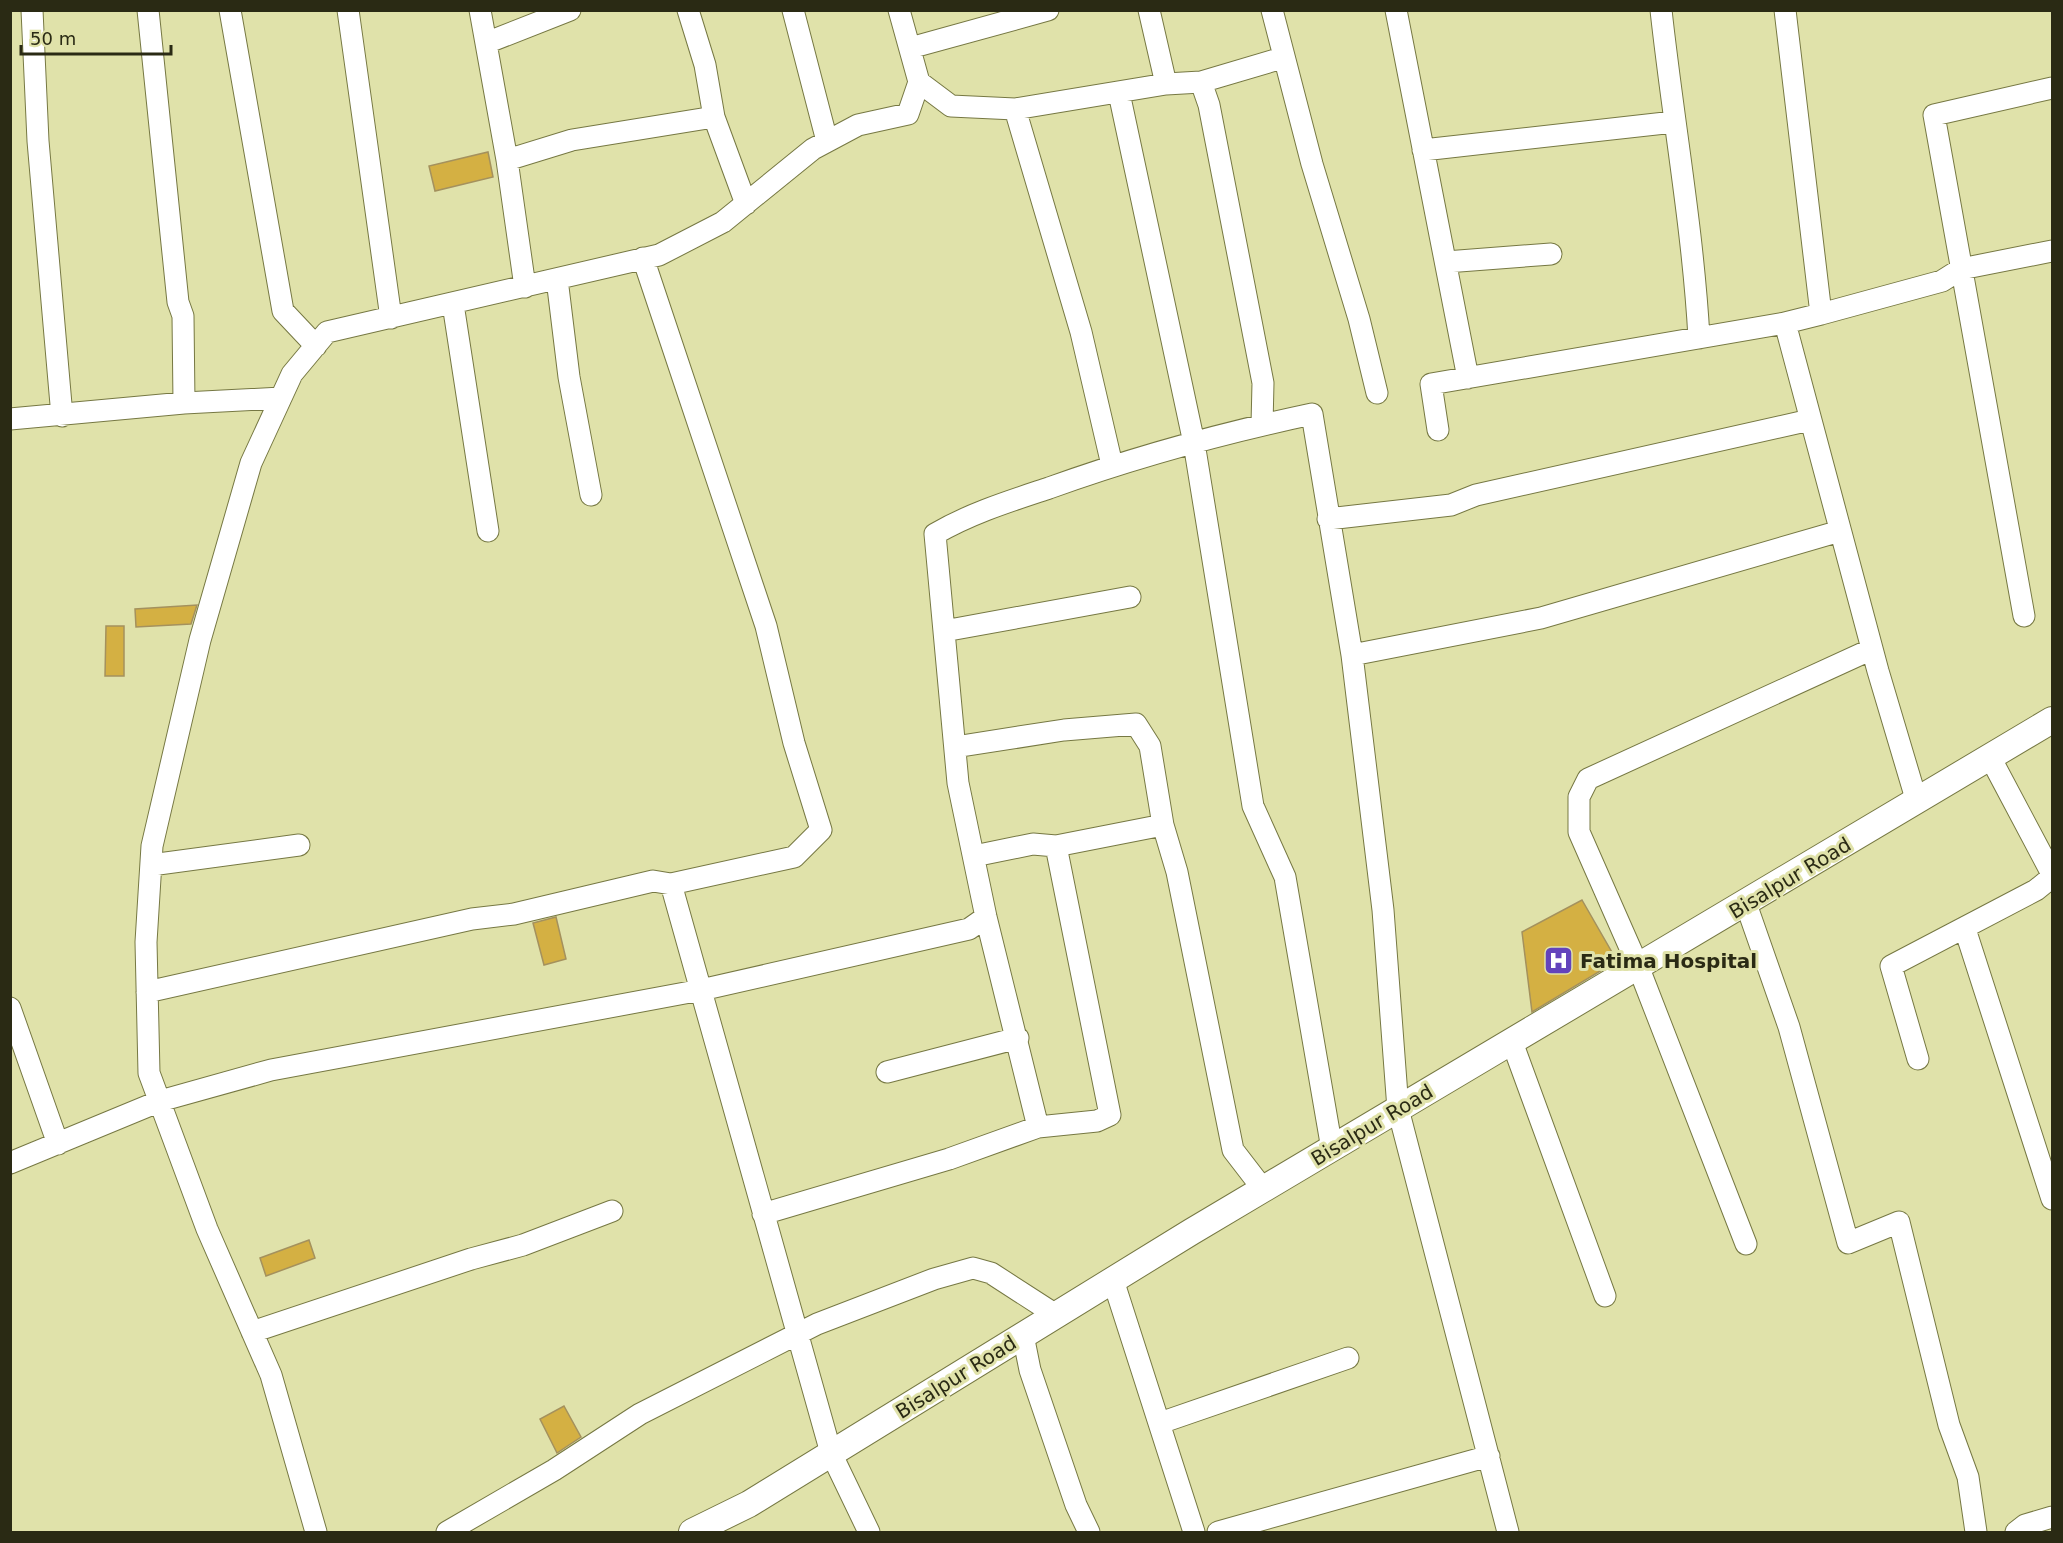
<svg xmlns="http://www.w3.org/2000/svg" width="2063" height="1543" font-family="'DejaVu Sans',sans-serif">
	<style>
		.building { fill: #d4b043; stroke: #a4915d; stroke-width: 1.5 }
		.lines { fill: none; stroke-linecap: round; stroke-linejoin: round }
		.minor-casing { stroke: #767843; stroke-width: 23 }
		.major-casing { stroke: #767843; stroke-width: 28 }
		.minor { stroke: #fff; stroke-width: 21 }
		.major { stroke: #fff; stroke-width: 26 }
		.labels { text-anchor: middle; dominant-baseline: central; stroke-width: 6; stroke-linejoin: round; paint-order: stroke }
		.street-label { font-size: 20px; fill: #2a2a14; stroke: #e0e2aa }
		.poi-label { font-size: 20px; font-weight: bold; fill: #2a2a14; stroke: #e0e2aa; text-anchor: start }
	</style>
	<rect width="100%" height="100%" fill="#e0e2aa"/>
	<!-- building -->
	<path class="building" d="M488 152 493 177 435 191 429 166Z
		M197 605 191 624 136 627 135 609Z
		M106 626H124V676H105Z
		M1582 900 1617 961 1532 1012 1522 932Z
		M556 917 566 959 544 965 533 923Z
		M309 1240 315 1258 266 1276 260 1258Z
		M564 1406 581 1437 557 1453 540 1419Z"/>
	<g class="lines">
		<defs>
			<path id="minor" d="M32 10 38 141 62 416
				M148 10 178 302 183 316 184 403
				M230 10 283 311 316 346
				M348 10 391 318
				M480 10 507 160 525 287
				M688 10 705 65 714 117 746 204
				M793 10 827 141
				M1149 10 1166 84
				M1272 10 1312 164 1359 319 1377 393
				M1396 10 1468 378
				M1661 10C1673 120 1693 229 1699 338
				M1785 10 1821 314 1785 323 1878 671 1917 802
				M486 43 570 10
				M910 48 1048 10
				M919 82 951 106 1015 109 1166 84 1201 82 1282 58
				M1201 82 1209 105 1263 383 1262 425
				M1119 93 1194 443 1253 806 1285 877 1332 1149
				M1015 109 1081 332 1112 465
				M1423 150 1674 122
				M507 160 572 140 714 117
				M1446 262 1551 254
				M557 279 569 377 591 495
				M453 304 488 531
				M1821 314 1942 281 1961 269 2052 251
				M10 419 184 403 281 398
				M1438 430 1431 384 1785 323
				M1328 519 1451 505 1476 495 1810 420
				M2024 616 1934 115 2052 88
				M944 631 1130 597
				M1352 655 1541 618 1840 531
				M955 747 1064 730 1136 724 1150 746 1163 825 1177 872 1233 1150 1263 1189
				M1990 757 2052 874
				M974 856 1033 844 1056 846 1163 825
				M151 865 299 845
				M671 884 831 1453 869 1532
				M1746 904 1789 1027 1848 1243 1899 1222 1949 1425 1968 1477 1976 1532
				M1965 929 2052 1199
				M147 992 472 919 514 914 653 881 671 884 794 857 821 830 794 743 766 626 643 258
				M10 1008 58 1144
				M1512 1042 1605 1296
				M1918 1059 1891 966 2036 890 2052 877
				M887 1072 1018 1038
				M1038 1127 986 917 958 783 935 534C971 513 1010 501 1049 488 1135 457 1223 433 1312 414L1352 655 1383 910 1398 1109 1508 1532
				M10 1163 160 1101 271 1070 701 990 969 929 986 917
				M763 1214 949 1159 1038 1127 1097 1121 1110 1115 1056 846
				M1746 1244 1638 966 1579 832V797L1588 779 1872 649
				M1113 1280 1194 1532
				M252 1332 471 1259 523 1245 612 1211
				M1023 1335 1030 1370 1076 1505 1089 1532
				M1160 1423 1348 1358
				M316 1532 271 1375 207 1229 149 1073 146 942 152 846 200 640 251 463 292 374 327 332 659 255 723 222 813 149 858 125 908 114 919 82 899 10
				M447 1532 554 1470 640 1414 817 1324 934 1279 973 1268 991 1273 1056 1315
				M1218 1532 1489 1456
				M2016 1532 2025 1525 2052 1517"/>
			<path id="major" d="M692 1532 749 1504 1191 1232 2052 720"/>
		</defs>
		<!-- minor casing -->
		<use href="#minor" class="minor-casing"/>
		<!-- major casing -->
		<use href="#major" class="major-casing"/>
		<!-- minor -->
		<use href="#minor" class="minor"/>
		<!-- major -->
		<use href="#major" class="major"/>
	</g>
	<!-- icons -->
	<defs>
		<symbol id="hospital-square" viewBox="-11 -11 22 22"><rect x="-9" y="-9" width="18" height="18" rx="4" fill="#6343bc" stroke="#e0e2aa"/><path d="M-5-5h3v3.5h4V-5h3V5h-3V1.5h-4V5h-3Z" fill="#fff"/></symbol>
	</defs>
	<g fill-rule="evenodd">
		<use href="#hospital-square" x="1542" y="944" width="33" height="33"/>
	</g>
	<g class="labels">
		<!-- street labels -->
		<g class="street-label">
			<text transform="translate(1790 878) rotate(-31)">Bisalpur Road</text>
			<text transform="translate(1372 1125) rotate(-31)">Bisalpur Road</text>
			<text transform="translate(956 1377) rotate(-32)">Bisalpur Road</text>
		</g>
		<!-- poi labels -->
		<g class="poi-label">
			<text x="1580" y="961">Fatima Hospital</text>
		</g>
	</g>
	<!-- border -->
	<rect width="2063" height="1543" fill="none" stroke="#2a2a14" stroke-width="24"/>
	<!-- scale -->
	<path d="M21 45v9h150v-9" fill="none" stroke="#2a2a14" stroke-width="3"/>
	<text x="30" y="45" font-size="18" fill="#2a2a14" stroke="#e0e2aa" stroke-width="4.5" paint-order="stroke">50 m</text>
</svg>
